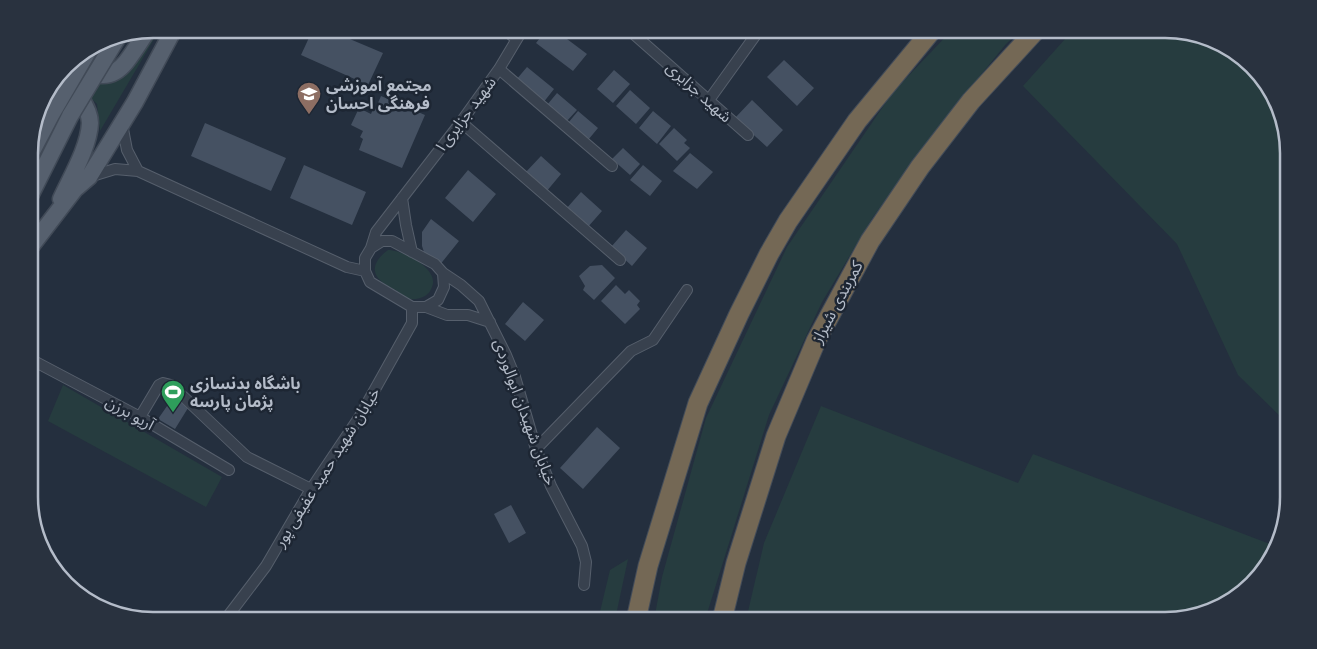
<svg xmlns="http://www.w3.org/2000/svg" width="1317" height="649" font-family="'Space Grotesk','Noto Sans Arabic',sans-serif">
	<style>
		.green { fill: #263c3f }
		.building { fill: #455162 }
		.lines { fill: none; stroke-linecap: round; stroke-linejoin: round }
		.street-casing { stroke: #565f6c; stroke-width: 12 }
		.primary-casing { stroke: #414a57; stroke-width: 19 }
		.highway-casing { stroke: #434c59; stroke-width: 21 }
		.street { stroke: #38414e; stroke-width: 10 }
		.primary { stroke: #56606e; stroke-width: 16 }
		.highway { stroke: #746855; stroke-width: 19 }
		.primary-bridge-casing { stroke: #414a57; stroke-width: 19; stroke-linecap: butt }
		.primary-bridge { stroke: #56606e; stroke-width: 16 }
		.labels { text-anchor: middle; dominant-baseline: central; stroke-width: 5; stroke-linejoin: round; paint-order: stroke }
		.poi-label { font-size: 16px; font-weight: bold; fill: #b4bcc9; stroke: #1d2633; text-anchor: start }
		.street-label { font-size: 16px; fill: #b4bcc9; stroke: #1d2633 }
		.rim { fill: none; stroke: #b4bcc9; stroke-width: 2.5 }
	</style>
	<rect width="100%" height="100%" fill="#242f3e"/>
	<!-- green -->
	<path class="green" d="M157 29H160L100 131 97 104 91 98 97 82 130 68Z
		M953 29H1022L1006 44 945 119 873 217 822 302 769 415 705 620H654L662 577 706 418 787 247 893 92Z
		M1074 29H1165L1219 41 1263 77 1287 136 1288 424 1238 375 1177 244 1023 86Z
		M388 250C403 250 440 269 432 287 430 292 429 293 425 296 421 298 415 300 410 299 406 298 401 293 397 291 392 288 385 285 381 281 368 270 378 257 388 250Z
		M63 385 222 477 206 507 48 421Z
		M821 406 1018 483 1033 454 1270 544 1284 517 1276 551 1233 600 1172 620H746L764 543Z
		M628 559 615 620H598L610 570Z"/>
	<!-- building -->
	<path class="building" d="M313 29H326L383 53 368 85 301 55Z
		M547 29H563L559 33 587 54 573 71 536 43Z
		M784 60 814 88 797 106 767 77Z
		M527 67 554 89 543 103 516 80Z
		M614 70 630 84 613 103 597 89Z
		M630 90 650 108 636 124 616 106Z
		M557 93 577 110 566 122 547 105Z
		M381 96 425 115 402 168 359 150 363 139 360 137 363 131 351 125 359 108 371 114 373 109 375 110Z
		M752 100 783 130 767 147 735 118Z
		M578 111 598 128 588 140 568 123Z
		M653 111 671 126 657 144 639 128Z
		M205 123 286 158 271 191 191 156Z
		M674 128 687 140 684 143 690 148 677 161 659 144Z
		M623 148 640 164 630 175 612 159Z
		M690 153 713 172 697 189 673 171Z
		M541 156 561 174 546 192 525 173Z
		M304 165 366 192 352 225 290 198Z
		M643 165 662 181 650 196 630 180Z
		M468 170 496 194 473 222 445 198Z
		M581 192 602 211 587 228 566 209Z
		M431 219 459 241 439 266 425 255 422 246V232Z
		M626 230 647 248 632 266 611 247Z
		M602 265 615 278 594 300 583 290 585 286 579 276 590 266Z
		M616 285 625 294 629 290 640 301 637 305 640 309 625 324 601 301Z
		M523 302 544 320 525 341 505 324Z
		M174 396 188 408 175 429 158 419Z
		M597 427 620 448 583 489 560 468Z
		M511 505 526 533 509 543 494 514Z"/>
	<g class="lines">
		<defs>
			<path id="street" d="M504 29 516 39
				M628 29 748 135
				M499 69 612 166
				M709 100 760 29
				M461 122 620 260
				M122 124 127 150 138 171
				M89 177 115 169 138 171 347 267 365 271
				M402 198 406 225 412 252
				M382 241H392L435 264 443 273 444 287 438 300 426 307H412L370 282 365 271V258L371 248Z
				M371 248 376 232 461 122 499 69 523 29
				M443 273 461 285 479 301 506 355 515 377 536 449 551 486 582 546 586 562 584 585
				M426 307 447 315H468L490 322
				M30 359 140 417 229 470
				M140 417 159 385 163 383 171 385 247 457 311 489
				M536 449 631 351 653 340 687 290
				M225 620 266 566 311 489 360 416 412 323V307"/>
			<path id="primary" d="M76 56C88 78 110 82 126 62 134 52 141 40 148 30
				M53 82C64 81 73 85 79 95 84 103 90 113 90 123 89 147 71 177 61 199
				M29 249 75 189 89 177 135 102 174 29"/>
			<path id="highway" d="M636 620 648 566 698 403 739 314 769 254 788 221 857 121 933 29
				M722 620 736 563 776 436 816 341 870 241 920 167 971 101 1037 29"/>
		</defs>
		<!-- street casing -->
		<use href="#street" class="street-casing"/>
		<!-- primary casing -->
		<use href="#primary" class="primary-casing"/>
		<!-- highway casing -->
		<use href="#highway" class="highway-casing"/>
		<!-- street -->
		<use href="#street" class="street"/>
		<!-- primary -->
		<use href="#primary" class="primary"/>
		<!-- highway -->
		<use href="#highway" class="highway"/>
		<defs>
			<path id="primary-bridge" d="M29 157 51 115 90 48
				M29 198 70 116 119 35"/>
		</defs>
		<!-- primary-bridge casing -->
		<use href="#primary-bridge" class="primary-bridge-casing"/>
		<!-- primary-bridge -->
		<use href="#primary-bridge" class="primary-bridge"/>
	</g>
	<!-- icons -->
	<defs>
		<symbol id="school-pin" viewBox="-11 -11 22 30"><path d="M0 17L-7.5 6A9.5 9.5 0 1 1 7.5 6Z" fill="#8d6e63" stroke="#1d2633"/><path d="M0-5L7-2L0 1L-7-2ZM-4 1L0 2.5L4 1V4Q0 6-4 4Z" fill="#fff"/></symbol>
		<symbol id="stadium-pin" viewBox="-11 -11 22 30"><path d="M0 17L-7.5 6A9.5 9.5 0 1 1 7.5 6Z" fill="#2e9e5b" stroke="#1d2633"/><path d="M0-5a6.5 5 0 1 0 0 10a6.5 5 0 1 0 0-10ZM-3.5-1.8h7v3.6h-7Z" fill="#fff"/></symbol>
	</defs>
	<g fill-rule="evenodd">
		<use href="#school-pin" x="295" y="80" width="28" height="38"/>
		<use href="#stadium-pin" x="159" y="378" width="28" height="38"/>
	</g>
	<g class="labels">
		<!-- poi labels -->
		<g class="poi-label">
			<text x="326" y="85">مجتمع آموزشی<tspan x="326" dy="18">فرهنگی احسان</tspan></text>
			<text x="190" y="383">باشگاه بدنسازی<tspan x="190" dy="18">پژمان پارسه</tspan></text>
		</g>
		<!-- street labels -->
		<g class="street-label">
			<text transform="translate(699 92) rotate(42)">شهید جزایری</text>
			<text transform="translate(465 115) rotate(-53)">شهید جزایری۱</text>
			<text transform="translate(837 302) rotate(-62)">کمربندی شیراز</text>
			<text transform="translate(525 412) rotate(70)">خیابان شهیدان ابوالوردی</text>
			<text transform="translate(130 413) rotate(29)">آریو برزن</text>
			<text transform="translate(327 467) rotate(-58)">خیابان شهید حمید عفیفی پور</text>
		</g>
	</g>
	<!-- crop -->
	<path d="M0 0H1317V649H0ZM153 38H1165A115 115 0 0 1 1280 153V497A115 115 0 0 1 1165 612H153A115 115 0 0 1 38 497V153A115 115 0 0 1 153 38Z" fill="#29323f" fill-rule="evenodd"/>
	<path class="rim" d="M153 38H1165A115 115 0 0 1 1280 153V497A115 115 0 0 1 1165 612H153A115 115 0 0 1 38 497V153A115 115 0 0 1 153 38Z"/>
</svg>
